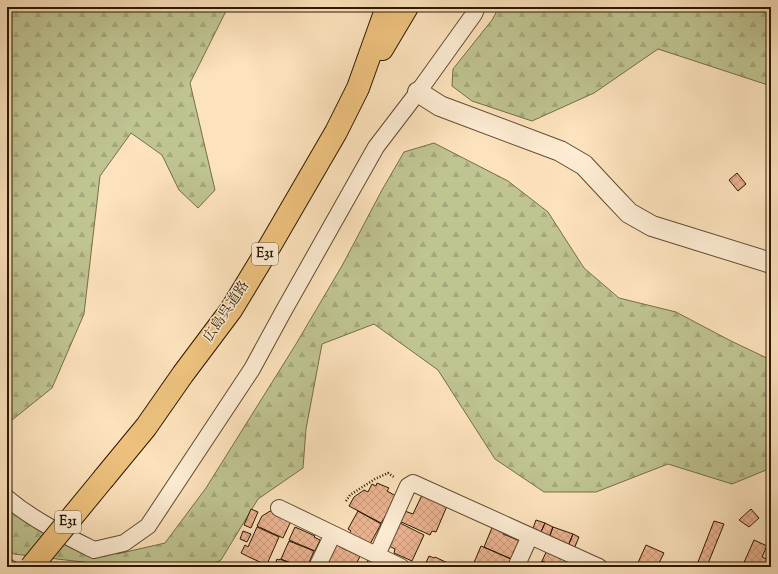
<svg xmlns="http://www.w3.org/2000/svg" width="778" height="574" font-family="'Sorts Mill Goudy','Noto Serif JP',serif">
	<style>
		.forest { fill: url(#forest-firs); stroke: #756e48 }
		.building { fill: url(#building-cross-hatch); stroke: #2b1800 }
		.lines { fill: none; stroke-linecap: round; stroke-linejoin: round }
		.service-casing { stroke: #604b2f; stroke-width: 10 }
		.minor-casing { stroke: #604b2f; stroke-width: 18 }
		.tertiary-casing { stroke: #604b2f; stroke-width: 22 }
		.motorway-casing { stroke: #2b1800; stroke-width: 24 }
		.path { stroke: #2b1800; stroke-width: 2.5; stroke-dasharray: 1 2; stroke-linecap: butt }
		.service { stroke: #feedd4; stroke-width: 8 }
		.minor { stroke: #feedd4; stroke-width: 16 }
		.tertiary { stroke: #feedd4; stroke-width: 20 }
		.motorway { stroke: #eec27e; stroke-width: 22 }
		.motorway-bridge-casing { stroke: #2b1800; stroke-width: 24; stroke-linecap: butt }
		.motorway-bridge { stroke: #eec27e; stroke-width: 22 }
		.labels { text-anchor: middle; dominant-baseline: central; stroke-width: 3; stroke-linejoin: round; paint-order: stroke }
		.shield { fill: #feedd4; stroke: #6a5840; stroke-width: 1 }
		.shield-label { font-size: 13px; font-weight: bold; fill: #2b1800 }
		.street-label { font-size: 14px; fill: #2b1800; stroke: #feedd4 }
	</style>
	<defs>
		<pattern id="forest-firs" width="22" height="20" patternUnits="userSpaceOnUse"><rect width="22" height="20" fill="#bfc491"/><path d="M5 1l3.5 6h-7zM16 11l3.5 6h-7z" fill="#a4a87b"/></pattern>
		<pattern id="building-cross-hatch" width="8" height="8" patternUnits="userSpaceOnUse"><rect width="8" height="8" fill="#ecb492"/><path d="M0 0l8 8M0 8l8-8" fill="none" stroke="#cb9a7c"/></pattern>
	</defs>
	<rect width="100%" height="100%" fill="#fde3bd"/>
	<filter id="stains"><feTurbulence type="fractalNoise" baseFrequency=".005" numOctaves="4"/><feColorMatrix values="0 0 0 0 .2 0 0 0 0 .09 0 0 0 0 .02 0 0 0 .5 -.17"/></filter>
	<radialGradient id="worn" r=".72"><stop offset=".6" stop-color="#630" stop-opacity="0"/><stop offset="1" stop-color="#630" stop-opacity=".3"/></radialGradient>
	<!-- forest -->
	<path class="forest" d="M7 7H228L190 83 215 190 198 208 179 190 162 155 131 133 100 176 84 314 52 388 7 424Z
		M499 7H771V86L658 49 594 93 532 121 472 101 452 86 453 69 492 20Z
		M434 143 508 181 548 212 584 268 619 298 676 312 731 341 771 360V468L732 484 668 464 596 492H544L495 459 438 370 374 324 322 344 306 429 303 468 258 499 221 560 206 567H98L83 562 14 554 7 550V488L45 518 85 542 117 554 165 543 206 488 296 344 343 264 382 190 404 152Z"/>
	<!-- building -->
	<path class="building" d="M737 173 746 184 738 191 729 180Z
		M377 483 389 488 387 491 396 496 388 517 386 515 381 523 349 506 354 497 364 490 368 492 372 484 376 486Z
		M422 495 447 506 436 532 432 531 430 535 397 520 402 510 413 514Z
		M251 509 258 512 251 528 244 525Z
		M751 509 759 518 749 527 739 520Z
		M272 510 291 521 283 538 257 526 262 516Z
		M358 511 381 524 369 546 348 535 351 531 348 529Z
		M536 520 545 523 540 534 532 531Z
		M714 521 724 524 707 566 698 562Z
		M400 523 424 535 412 561 394 553 395 549 389 546Z
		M494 523 506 529 503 534 520 541 515 561 484 547Z
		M545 523 553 527 549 538 540 534Z
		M257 527 279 537 267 564 266 563V565L249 557 241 553 245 545 248 547Z
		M295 527 315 536 314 537 320 540 315 551 289 540Z
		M553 527 573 534 568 546 549 538Z
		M243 531 251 534 247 542 240 539Z
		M573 534 579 537 574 549 568 546Z
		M754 540 767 546 762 557 771 561 768 567H742Z
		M289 541 314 551 307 567H301L281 559Z
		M334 544 343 546 342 548 360 556 355 567H322Z
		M646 545 664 553 657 567H636Z
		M481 546 514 560 511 567H477L473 565Z
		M548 548 575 560 572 567H555L542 561Z
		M429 556 434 558 435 557 452 565V567H424Z
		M277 559 279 560 280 559 298 567H274Z
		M368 560 384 567H365Z
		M542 561 555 567H540Z"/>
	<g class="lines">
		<defs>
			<path id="service" d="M7 562 15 567"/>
			<path id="minor" d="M7 498C33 520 64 535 94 550L124 543 148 526 252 369 283 312 376 147 418 92 474 14 477 7
				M279 508 333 534
				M377 555 408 486 413 483 599 567
				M317 567 333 534 401 567
				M516 567 530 536"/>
			<path id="tertiary" d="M418 92 440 106 560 151 584 165 611 194 629 213 652 226 771 263"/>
			<path id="motorway" d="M382 49 407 7
				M104 478 146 427 183 374 231 310 271 244 336 132 358 88 387 7"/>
		</defs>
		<!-- service casing -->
		<use href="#service" class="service-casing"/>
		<!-- minor casing -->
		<use href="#minor" class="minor-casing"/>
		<!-- tertiary casing -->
		<use href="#tertiary" class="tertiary-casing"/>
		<!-- motorway casing -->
		<use href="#motorway" class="motorway-casing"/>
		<!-- path -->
		<path class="path" d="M346 501 350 495 375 479 388 473 394 477"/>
		<!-- service -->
		<use href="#service" class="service"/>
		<!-- minor -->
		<use href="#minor" class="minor"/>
		<!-- tertiary -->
		<use href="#tertiary" class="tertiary"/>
		<!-- motorway -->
		<use href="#motorway" class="motorway"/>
		<defs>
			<path id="motorway-bridge" d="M31 567 104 478"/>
		</defs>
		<!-- motorway-bridge casing -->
		<use href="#motorway-bridge" class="motorway-bridge-casing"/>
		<!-- motorway-bridge -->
		<use href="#motorway-bridge" class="motorway-bridge"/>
	</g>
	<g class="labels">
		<!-- shield labels -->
		<g class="shield">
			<rect x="252" y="243" width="26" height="22" rx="3"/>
			<rect x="55" y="511" width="26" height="22" rx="3"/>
		</g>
		<g class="shield-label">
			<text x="265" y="254">E31</text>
			<text x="68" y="522">E31</text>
		</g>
		<!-- street labels -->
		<g class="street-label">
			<text transform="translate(227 312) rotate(-56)">広島呉道路</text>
		</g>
	</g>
	<!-- margin -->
	<rect width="778" height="574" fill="none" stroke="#fde3bd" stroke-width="24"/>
	<rect x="8" y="8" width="762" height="558" fill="none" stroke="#2b1800" stroke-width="2"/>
	<rect x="12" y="12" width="754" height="550" fill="none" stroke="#2b1800"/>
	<rect width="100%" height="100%" filter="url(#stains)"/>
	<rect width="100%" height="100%" fill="url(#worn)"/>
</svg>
